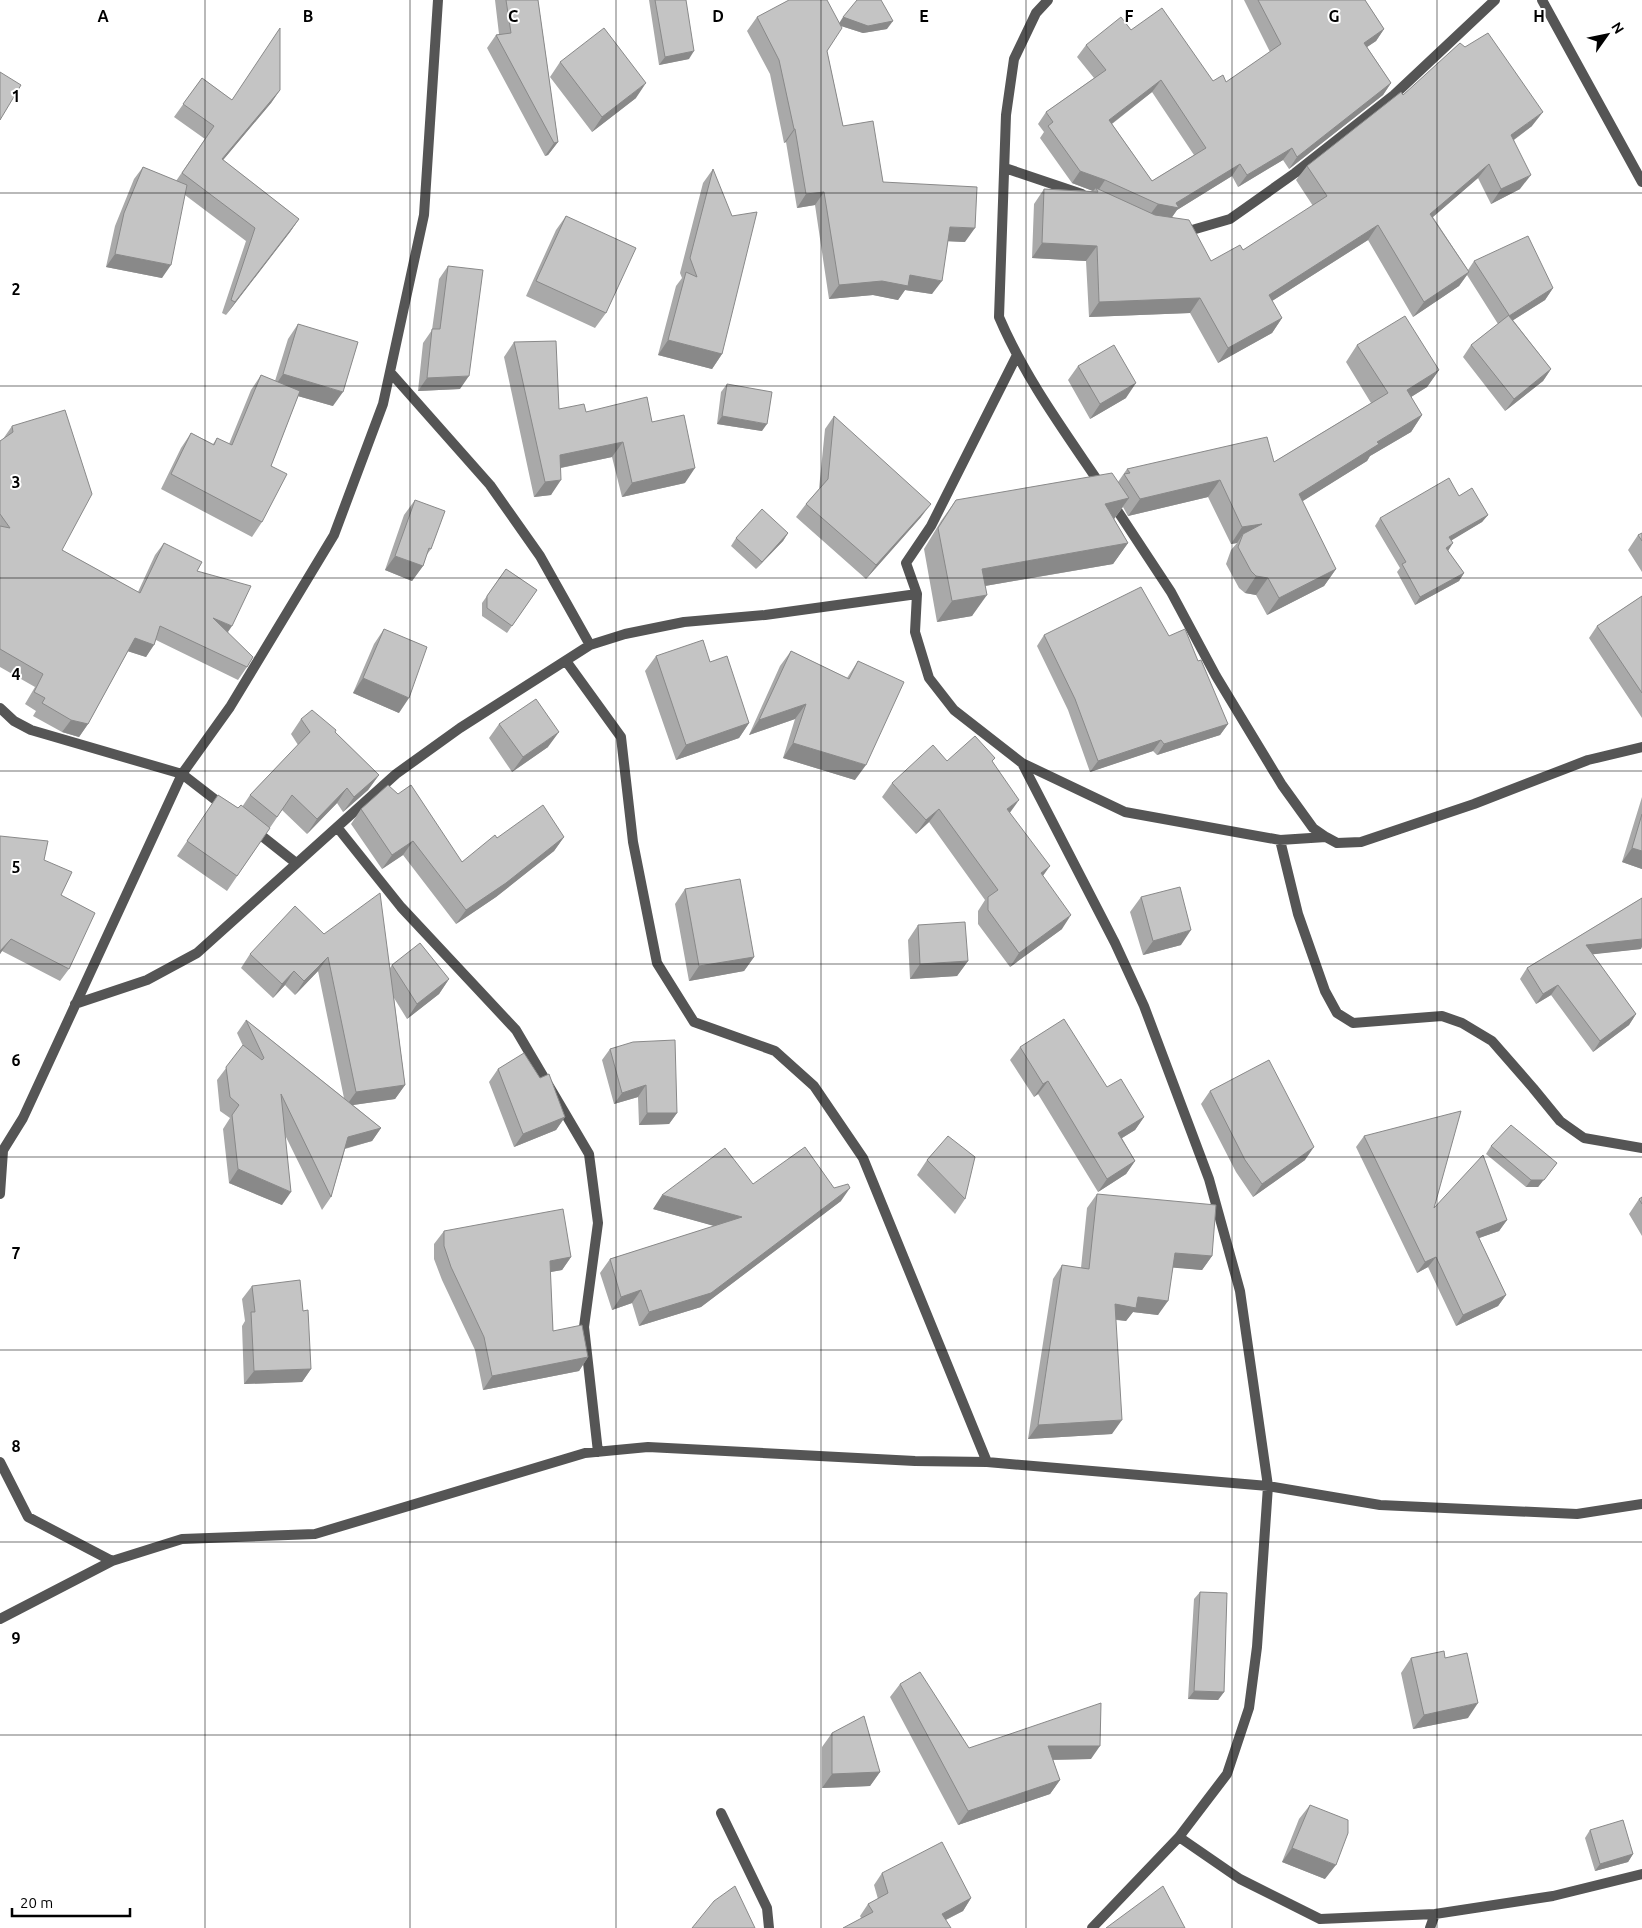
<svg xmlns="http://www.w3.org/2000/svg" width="1642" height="1928" font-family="Ubuntu,sans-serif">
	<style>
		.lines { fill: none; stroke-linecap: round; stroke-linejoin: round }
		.street { stroke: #555; stroke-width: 10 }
		.wall { fill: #a9a9a9; fill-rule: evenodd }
		.shaded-wall { fill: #898989 }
		.building { fill: #c4c4c4; stroke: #898989; fill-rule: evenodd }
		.grid { fill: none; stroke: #000; stroke-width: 1; stroke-opacity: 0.55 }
		.grid-label { font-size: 16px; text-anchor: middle; font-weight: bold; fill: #000; stroke: #fff; stroke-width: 4; stroke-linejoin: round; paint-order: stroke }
	</style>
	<rect width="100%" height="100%" fill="#fff"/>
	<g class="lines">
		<!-- street -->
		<path class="street" d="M1048 0 1036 13 1014 59 1006 115 999 317C1025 378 1065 432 1102 487
			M1542 0 1642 182
			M1005 168 1082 194
			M1182 229 1192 230 1230 219 1295 173 1394 95 1495 0
			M1017 355 931 526 906 563 917 594 915 632 929 678 954 710 1022 763 1125 812 1280 840 1326 837
			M390 372 490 485 540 556 590 645
			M1111 501 1171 592 1216 676 1282 785 1313 828 1326 837 1337 843 1361 842 1474 804 1588 760 1642 747
			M566 661 621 737 633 842 657 963 694 1022 775 1051 814 1086 863 1158 987 1462
			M0 708 14 721 31 730 182 774 226 808
			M1022 763 1115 943 1144 1006 1209 1179 1240 1291 1268 1486 1257 1647 1249 1708 1227 1774 1179 1837 1092 1928
			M337 827 401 907 516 1030 589 1154 598 1223 584 1327 598 1452
			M253 829 296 863
			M1280 840 1298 914 1325 991 1337 1013 1353 1023 1442 1016 1462 1023 1492 1041 1533 1088 1560 1121 1584 1138 1642 1148
			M75 1004 147 980 197 953 396 774 460 728 590 645 625 634 684 622 765 615 917 594
			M0 1155 23 1118 182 774 230 707 334 535 383 404 424 215 438 0
			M0 1194 3 1151
			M0 1462 28 1517 112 1561
			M0 1619 112 1561 182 1539 315 1534 585 1453 648 1447 915 1461 987 1462 1268 1486 1380 1505 1577 1514 1642 1504
			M721 1813 767 1908 769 1928
			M1179 1837 1240 1879 1320 1919 1435 1914 1553 1896 1642 1874
			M1430 1928 1435 1914"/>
	</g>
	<!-- wall -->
	<path class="wall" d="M495 0H538L558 142 548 155 545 156 487 48 496 35 499 34Z
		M649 0H686L689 59 659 65Z
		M1244 0H1365L1384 29 1376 41 1367 47 1391 83 1383 95 1289 169 1283 160 1238 187 1232 176 1177 210 1172 217 1211 261 1243 250 1313 206 1296 180 1307 166 1403 95 1532 126 1514 140 1520 189 1491 204 1478 178 1433 217 1468 270 1474 261 1553 288 1545 300 1513 320 1551 369 1543 381 1505 411 1463 357 1471 345 1498 324 1467 275 1459 286 1413 317 1368 240 1272 301 1282 318 1272 333 1218 363 1190 313 1089 317 1086 261 1032 258 1034 204 1044 189 1093 191 1072 183 1040 138 1044 132 1038 124 1046 112 1094 78 1077 57 1086 45 1131 30 1213 81 1226 82 1270 52ZM1152 92 1194 155 1152 181 1112 124Z
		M757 17 839 23 887 29 863 33 841 26 827 51 843 126 883 182 965 242 948 241 932 294 905 290 898 300 873 295 829 299 815 205 797 208 786 142 784 143 770 74 747 31Z
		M560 62 636 98 592 132 550 77Z
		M202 78 232 100 280 90 271 103 223 160 299 219 290 232 226 315 222 313 246 241 185 195 162 278 106 267 115 226 134 179 143 167 176 181 205 139 174 117Z
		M713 169 722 354 712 369 658 355 676 286 682 278 680 273 703 183Z
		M566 216 606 313 595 328 526 296 556 230Z
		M448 266 460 389 418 391 423 343 432 330 439 279Z
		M298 324 333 406 298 396 271 466 262 522 252 537 161 489 181 448 191 433 213 444 217 438 229 444 251 390 261 375 275 381 288 339Z
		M514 342 559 409 586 412 652 422 685 483 622 497 612 457 561 468 551 495 534 497 504 357Z
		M1357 345 1439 370 1427 387 1411 397 1422 415 1411 432 1370 456 1367 461 1302 501 1336 569 1324 586 1267 615 1256 595 1245 593 1239 588 1226 564 1231 550 1237 543 1231 544 1208 497 1128 516 1123 507 1114 519 1128 543 1113 564 985 586 972 616 937 622 924 549 941 521 956 500 1118 482 1127 469 1274 462 1371 403 1346 362Z
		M1078 366 1126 398 1090 419 1068 380Z
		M727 384 762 431 717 424 721 392Z
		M834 416 921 517 866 579 796 517 806 504 819 489 825 429Z
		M12 426 62 550 138 592 155 555 164 543 197 571 228 632 247 667 238 680 156 640 146 657 128 651 88 724 79 737 62 732 33 716 36 711 25 704 35 687 0 667V441L3 439Z
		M1459 496 1488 515 1482 522 1451 540 1448 551 1464 573 1459 581 1415 605 1397 572 1400 568 1375 526 1380 518Z
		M415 500 431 549 426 556 423 566 412 581 385 570 404 515Z
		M788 533 783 541 756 569 731 546 736 538Z
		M1642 533V572L1628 550 1638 535Z
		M506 569 537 590 507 633 482 616V603Z
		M1642 596V718L1589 638 1597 626Z
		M384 629 399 713 353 693 374 644Z
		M1044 635 1169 636 1198 661 1228 724 1220 735 1157 755 1153 751 1090 772 1068 710 1037 646Z
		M791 651 847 678 858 661 855 780 783 758 795 719 749 735 780 666Z
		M656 656 710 662 749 723 739 738 676 760 645 671Z
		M301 719 335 732 379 775 368 790 343 812 337 803 307 834 282 810 227 891 177 856 218 795 238 808 242 807 250 795 298 745 291 734Z
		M499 724 548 747 512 772 489 738Z
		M947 761 993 762 1010 813 1043 876 1062 929 1010 967 978 924V911L985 900 929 822 916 834 882 797 892 783Z
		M1642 797V869L1622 862Z
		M361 809 462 862 497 838 564 837 554 851 496 897 456 924 403 855 382 869 351 824Z
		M0 836 44 860 61 895 69 969 60 981 2 951 0 954Z
		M685 889 754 957 744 971 689 981 675 904Z
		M1141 897 1181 945 1143 955 1130 912Z
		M1642 898 1641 949 1592 954 1636 1014 1629 1025 1593 1052 1551 995 1536 1004 1520 979 1527 968Z
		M918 925 968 961 957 976 910 979 908 940Z
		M324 934 390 968 392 965 449 979 439 994 407 1019 394 998 405 1085 395 1099 353 1105 381 1128 372 1141 345 1149 331 1197 322 1210 285 1135 282 1205 229 1183 223 1129 230 1118 220 1111 217 1080 243 1046 237 1033 246 1020 344 1098 318 971 295 995 285 985 273 998 241 968 250 954Z
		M1020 1047 1107 1087 1144 1117 1135 1130 1122 1138 1135 1161 1126 1174 1098 1192 1038 1094 1034 1097 1010 1060Z
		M610 1049 677 1113 669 1124 639 1125 638 1097 614 1104 602 1060Z
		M498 1069 565 1117 556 1130 514 1147 489 1082Z
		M1210 1091 1305 1160 1253 1197 1236 1172 1201 1104Z
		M1364 1136 1434 1208 1507 1220 1499 1231 1479 1238 1506 1295 1498 1306 1456 1326 1428 1267 1417 1273 1356 1147Z
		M1491 1146 1557 1163 1538 1187H1526L1486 1154Z
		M927 1160 965 1199 955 1214 917 1175Z
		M753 1184 841 1201 701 1307 639 1326 632 1303 612 1310 600 1273 610 1259 715 1226 653 1209Z
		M1097 1194 1212 1256 1202 1270 1173 1267 1158 1315 1133 1312 1126 1321 1116 1320 1112 1434 1028 1439 1053 1279 1062 1265 1081 1268 1087 1208Z
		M1642 1197V1236L1629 1214 1639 1199Z
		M444 1231 571 1257 562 1270 550 1272 553 1331 588 1357 579 1371 483 1390 475 1350 442 1280 434 1259V1244Z
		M252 1286 311 1369 302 1382 244 1384 242 1326 245 1321 242 1299Z
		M1200 1592 1224 1692 1218 1700 1188 1699 1194 1599Z
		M1411 1658 1468 1718 1413 1729 1401 1673Z
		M900 1684 969 1748 1091 1759 1053 1760 1060 1780 1050 1794 958 1825 890 1697Z
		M832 1733 880 1772 870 1786 822 1788V1747Z
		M1310 1805 1325 1879 1282 1862 1299 1819Z
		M1590 1830 1633 1854 1628 1862 1595 1871 1585 1838Z
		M882 1873 971 1898 963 1911 946 1920 861 1918 860 1916 868 1904 878 1899 874 1885Z"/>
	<!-- shaded-wall -->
	<path class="shaded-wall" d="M843 17 893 21 887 29 863 33 838 25Z
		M1384 29 1376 41 1355 55 1364 43Z
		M694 51 689 59 659 65 665 57Z
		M1161 80 1152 92 1101 132 1109 120Z
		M646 83 636 98 592 132 602 117Z
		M1391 83 1383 95 1289 169 1297 157Z
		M280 90 271 103 213 172 222 159Z
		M1543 112 1532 126 1501 149 1511 135Z
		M794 129H795L786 142 784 143Z
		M558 142 548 155 545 156 554 143Z
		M1292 148 1283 160 1238 187 1247 175Z
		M1240 164 1232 176 1177 210 1170 220 1149 216 1158 204 1176 203Z
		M1489 164 1478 178 1420 228 1430 214Z
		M1080 171 1105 180 1098 191 1096 188 1093 191 1072 183Z
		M1531 175 1520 189 1491 204 1501 189Z
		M824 192 815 205 797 208 806 194Z
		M299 219 290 232 226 315 235 302Z
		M1378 225 1368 240 1258 310 1269 295Z
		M950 227 975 228 965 242 941 241Z
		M1042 243 1097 246 1086 261 1032 258Z
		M115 254 171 265 162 278 106 267Z
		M1469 272 1459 286 1413 317 1424 302Z
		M910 275 942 281 932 294 905 290 898 300 873 295 829 299 839 285Z
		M1553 288 1545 300 1501 328 1509 316Z
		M1200 298 1190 313 1089 317 1099 302Z
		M1282 318 1272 333 1218 363 1228 348Z
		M668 340 722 354 712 369 658 355Z
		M1551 369 1543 381 1505 411 1514 399Z
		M1439 370 1427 387 1395 407 1407 390Z
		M283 374 343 392 333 406 273 389Z
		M469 376 460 389 418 391 427 378Z
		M1136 383 1126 398 1090 419 1100 404Z
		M1422 415 1411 432 1370 456 1367 461 1287 511 1299 494 1377 442Z
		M722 416 767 424 762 431 717 424Z
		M623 442 612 457 550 470 560 455Z
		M695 468 685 483 622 497 632 483Z
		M561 480 551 495 534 497 545 482Z
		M1220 480 1208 497 1128 516 1140 499Z
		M1129 498 1114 519 1105 504Z
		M931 504 921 517 866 579 876 565Z
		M1488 515 1482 522 1444 545 1449 537Z
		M1262 524 1243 534 1237 543 1231 544 1242 527Z
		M788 533 783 541 756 569 762 562Z
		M1128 543 1113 564 967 589 982 569Z
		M1453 543 1448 551 1446 548Z
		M395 556 423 566 412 581 385 570Z
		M1336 569 1324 586 1267 615 1279 598Z
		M1464 573 1459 581 1415 605 1420 597Z
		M1256 576 1268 578 1256 595 1245 593Z
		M987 595 972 616 937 622 952 601Z
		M213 618 232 626 224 638Z
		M135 638 154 645 146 657 127 651Z
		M363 678 409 698 399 713 353 693Z
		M806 704 795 719 749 735 759 720Z
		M71 720 88 724 79 737 62 732Z
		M749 723 739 738 676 760 686 745Z
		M1228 724 1220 735 1157 755 1164 744Z
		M559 732 548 747 512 772 523 757Z
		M1161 740 1153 751 1090 772 1098 761Z
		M793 743 866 765 855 780 783 758Z
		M379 775 368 790 343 812 354 797Z
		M347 788 337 803 307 834 317 819Z
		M1019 800 1009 814 1007 809Z
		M939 809 929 822 916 834 926 820Z
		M564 837 554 851 496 897 456 924 466 910Z
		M413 841 403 855 382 869 392 855Z
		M1632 848 1642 851V869L1622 862Z
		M1050 866 1040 880 1041 873Z
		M1071 915 1062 929 1010 967 1019 953Z
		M1191 930 1181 945 1143 955 1153 941Z
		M11 939 2 951 0 954V951Z
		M1642 939V947L1641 949 1578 956 1586 945Z
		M328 957 318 971 295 995 304 981Z
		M754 957 744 971 689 981 699 966Z
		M968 961 957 976 910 979 920 964Z
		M294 971 285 985 273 998 282 984Z
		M449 979 439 994 407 1019 417 1004Z
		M1558 985 1551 995 1536 1004 1543 994Z
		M1636 1014 1629 1025 1593 1052 1600 1041Z
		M1048 1081 1038 1094 1034 1097 1043 1084Z
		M405 1085 395 1099 346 1106 356 1092Z
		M646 1085 638 1097 614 1104 622 1093Z
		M647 1113H677L669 1124 639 1125Z
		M565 1117 556 1130 514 1147 523 1134Z
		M1144 1117 1135 1130 1109 1146 1118 1133Z
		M381 1128 372 1141 339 1150 348 1137Z
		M1314 1147 1305 1160 1253 1197 1262 1184Z
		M1135 1161 1126 1174 1098 1192 1107 1179Z
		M1557 1163 1538 1187H1526L1531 1180Z
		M238 1169 291 1192 282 1205 229 1183Z
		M850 1188 841 1201 701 1307 639 1326 649 1312Z
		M662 1195 742 1217 732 1231 653 1209Z
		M1507 1220 1499 1231 1468 1242 1476 1232Z
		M1175 1253 1212 1256 1202 1270 1165 1267Z
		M571 1257 562 1270 540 1274 550 1261Z
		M1436 1257 1428 1267 1417 1273 1425 1262Z
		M641 1290 632 1303 612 1310 621 1297Z
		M1506 1295 1498 1306 1456 1326 1463 1315Z
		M1138 1297 1168 1301 1158 1315 1133 1312 1126 1321 1106 1318 1115 1304Z
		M588 1357 579 1371 483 1390 492 1376Z
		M311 1369 302 1382 244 1384 254 1371Z
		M1122 1420 1112 1434 1028 1439 1038 1425Z
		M1194 1691 1224 1692 1218 1700 1188 1699Z
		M1478 1703 1468 1718 1413 1729 1424 1715Z
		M1048 1746H1100L1091 1759 1038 1760Z
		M880 1772 870 1786 822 1788 832 1774Z
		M1060 1780 1050 1794 958 1825 968 1811Z
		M1292 1848 1336 1865 1325 1879 1282 1862Z
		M1633 1854 1628 1862 1595 1871 1600 1864Z
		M971 1898 963 1911 933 1926 942 1914Z"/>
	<!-- building -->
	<path class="building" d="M506 0H538L558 142 554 143 496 35 511 33Z
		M655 0H686L694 51 665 57Z
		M789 0H827L842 28 827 51 843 126 873 121 883 182 977 187 975 228 950 227 942 281 910 275 908 286 882 281 839 285 824 192 806 194 795 129H794L779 60 757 17Z
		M857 0H881L893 21 868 26 843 17Z
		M1258 0H1365L1384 29 1364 43 1391 83 1297 157 1292 148 1247 175 1240 164 1176 203 1179 208 1158 204 1105 180 1080 171 1048 126 1053 122 1046 112 1106 70 1086 45 1121 17 1131 30 1162 8 1213 81 1223 75 1226 82 1281 44ZM1161 80 1206 148 1152 181 1109 120Z
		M280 28V90L222 159 299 219 235 302 231 300 255 228 182 173 214 126 183 104 202 78 232 100Z
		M604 28 646 83 602 117 560 62Z
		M1488 33 1543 112 1511 135 1531 175 1501 189 1489 164 1430 214 1469 272 1424 302 1378 225 1269 295 1282 318 1228 348 1200 298 1099 302 1097 246 1042 243 1044 189 1098 192 1096 188 1155 215 1189 220 1211 261 1240 245 1243 250 1327 196 1307 166 1401 92 1403 95 1460 43 1465 47Z
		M0 72 21 85 0 120Z
		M143 167 187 185 171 265 115 254 124 213Z
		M713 169 732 216 757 212 722 354 668 340 686 272 697 277 690 258Z
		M566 216 636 248 606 313 536 281Z
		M1528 236 1553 288 1509 316 1551 369 1514 399 1471 345 1509 315 1474 261Z
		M448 266 483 270 469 376 427 378 432 329H440Z
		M1405 316 1439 370 1407 390 1422 415 1377 442 1379 444 1299 494 1336 569 1279 598 1268 578 1256 576 1251 571 1238 547 1243 534 1262 524 1242 527 1220 480 1140 499 1124 474 1130 473 1127 469 1267 437 1274 462 1388 393 1357 345Z
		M298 324 358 342 343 392 283 374Z
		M556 341 559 409 584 404 586 412 647 397 652 422 684 415 695 468 632 483 623 442 560 455 561 480 545 482 514 342Z
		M1114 345 1136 383 1100 404 1078 366Z
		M261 375 300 391 271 466 287 474 262 522 171 474 191 433 214 445 217 438 232 445Z
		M727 384 772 392 767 424 722 416Z
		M65 410 92 494 62 550 140 593 164 543 202 562 197 571 251 586 232 626 213 618 253 657 247 667 160 626 154 645 135 638 88 724 71 720 42 703 45 698 34 692 43 674 0 649V526L10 528 0 514V441L13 432 12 426Z
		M834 416 931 504 876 565 806 504 828 479Z
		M1112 473 1129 498 1105 504 1128 543 982 569 987 595 952 601 938 528 956 500Z
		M1449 478 1459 496 1472 488 1488 515 1449 537 1453 543 1446 548 1464 573 1420 597 1402 564 1406 562 1380 518Z
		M415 500 445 511 431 549 429 548 423 566 395 556Z
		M762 509 788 533 762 562 736 538Z
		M1642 533V541L1638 535Z
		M506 569 537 590 512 626 487 608V596Z
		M1141 587 1169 636 1185 629 1198 661 1201 660 1228 724 1164 744 1161 740 1098 761 1075 699 1044 635Z
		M1642 596V693L1597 626Z
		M384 629 427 647 409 698 363 678Z
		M703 640 710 662 727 656 749 723 686 745 656 656Z
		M791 651 849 679 858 661 904 682 866 765 793 743 806 704 759 720Z
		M536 699 559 732 523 757 499 724Z
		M312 710 336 730 335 732 379 775 354 797 347 788 317 819 292 795 277 817 250 795 310 732 301 719Z
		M975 736 995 758 992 761 1019 800 1007 809 1050 866 1041 873 1071 915 1019 953 988 910V897L998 890 939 809 926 820 892 783 933 745 947 761Z
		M388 785 398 794 411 785 462 862 495 835 497 838 543 805 564 837 506 883 466 910 413 841 392 855 361 809Z
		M218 795 238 808 241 805 270 828 237 876 187 841Z
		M1642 814V851L1632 848Z
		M0 836 48 841 44 860 72 872 61 895 95 913 69 969 11 939 0 951Z
		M740 879 754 957 699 966 685 889Z
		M1180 887 1191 930 1153 941 1141 897Z
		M380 893 405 1085 356 1092 328 957 304 981 294 971 282 984 250 954 295 906 324 934Z
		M1642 898V939L1586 945 1636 1014 1600 1041 1558 985 1543 994 1527 968Z
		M965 922 968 961 920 964 918 925Z
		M420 943 449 979 417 1004 392 965Z
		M1064 1019 1107 1087 1121 1079 1144 1117 1118 1133 1135 1161 1107 1179 1048 1081 1043 1084 1020 1047Z
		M246 1020 381 1128 348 1137 331 1197 281 1094 291 1192 238 1169 232 1115 239 1105 230 1097 226 1067 243 1045 262 1060 264 1058Z
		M675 1040 677 1113H647L646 1085 622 1093 610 1049 633 1042Z
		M524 1053 540 1078 549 1074 565 1117 523 1134 498 1069Z
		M1269 1060 1314 1147 1262 1184 1245 1160 1210 1091Z
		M1461 1111 1434 1208 1483 1155 1507 1220 1476 1232 1506 1295 1463 1315 1436 1257 1425 1262 1364 1136Z
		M1511 1125 1557 1163 1544 1180H1531L1491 1146Z
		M948 1136 975 1157 965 1199 927 1160Z
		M805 1147 834 1188 848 1184 850 1188 711 1293 649 1312 641 1290 621 1297 610 1259 742 1217 662 1195 725 1148 753 1184Z
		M1097 1194 1216 1205 1212 1256 1175 1253 1168 1301 1138 1297 1136 1308 1115 1304 1122 1420 1038 1425 1062 1265 1089 1269Z
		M1642 1197V1204L1639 1199Z
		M563 1209 571 1257 550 1261 553 1331 582 1325 588 1357 492 1376 484 1337 451 1267 444 1246V1231Z
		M300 1280 303 1311 308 1310 311 1369 254 1371 251 1312H255L252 1286Z
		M1200 1592 1227 1593 1224 1692 1194 1691Z
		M1444 1651 1445 1658 1467 1653 1478 1703 1424 1715 1411 1658Z
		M920 1672 969 1748 1101 1703 1100 1746H1048L1060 1780 968 1811 900 1684Z
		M864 1716 880 1772 832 1774V1733Z
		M1310 1805 1348 1820V1833L1336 1865 1292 1848Z
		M1623 1820 1633 1854 1600 1864 1590 1830Z
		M942 1842 971 1898 942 1914 951 1928H843L873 1912 868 1904 888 1893 882 1873Z
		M735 1886 755 1928H692L714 1901Z
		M1163 1886 1185 1928H1106Z"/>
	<!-- grid -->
	<path class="grid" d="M205 0V1928M410 0V1928M616 0V1928M821 0V1928M1026 0V1928M1232 0V1928M1437 0V1928M0 193H1642M0 386H1642M0 578H1642M0 771H1642M0 964H1642M0 1157H1642M0 1350H1642M0 1542H1642M0 1735H1642"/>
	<g class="grid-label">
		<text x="103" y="22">A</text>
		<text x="308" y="22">B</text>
		<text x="513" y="22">C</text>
		<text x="718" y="22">D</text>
		<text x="924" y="22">E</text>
		<text x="1129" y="22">F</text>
		<text x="1334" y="22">G</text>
		<text x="1539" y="22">H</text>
		<text x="16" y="102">1</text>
		<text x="16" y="295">2</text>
		<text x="16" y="488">3</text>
		<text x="16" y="680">4</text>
		<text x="16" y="873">5</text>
		<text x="16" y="1066">6</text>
		<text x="16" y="1259">7</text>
		<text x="16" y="1452">8</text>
		<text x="16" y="1644">9</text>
	</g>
	<!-- north arrow -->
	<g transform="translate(1607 35) rotate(57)" stroke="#ffffff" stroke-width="4" paint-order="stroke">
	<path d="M0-4L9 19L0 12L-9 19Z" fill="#000000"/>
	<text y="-8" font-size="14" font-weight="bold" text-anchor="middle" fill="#000000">N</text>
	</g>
	<!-- scale -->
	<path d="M12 1908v8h118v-8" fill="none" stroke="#000000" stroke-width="2.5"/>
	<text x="20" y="1908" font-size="15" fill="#000000" stroke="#ffffff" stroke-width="4" paint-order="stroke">20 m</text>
</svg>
